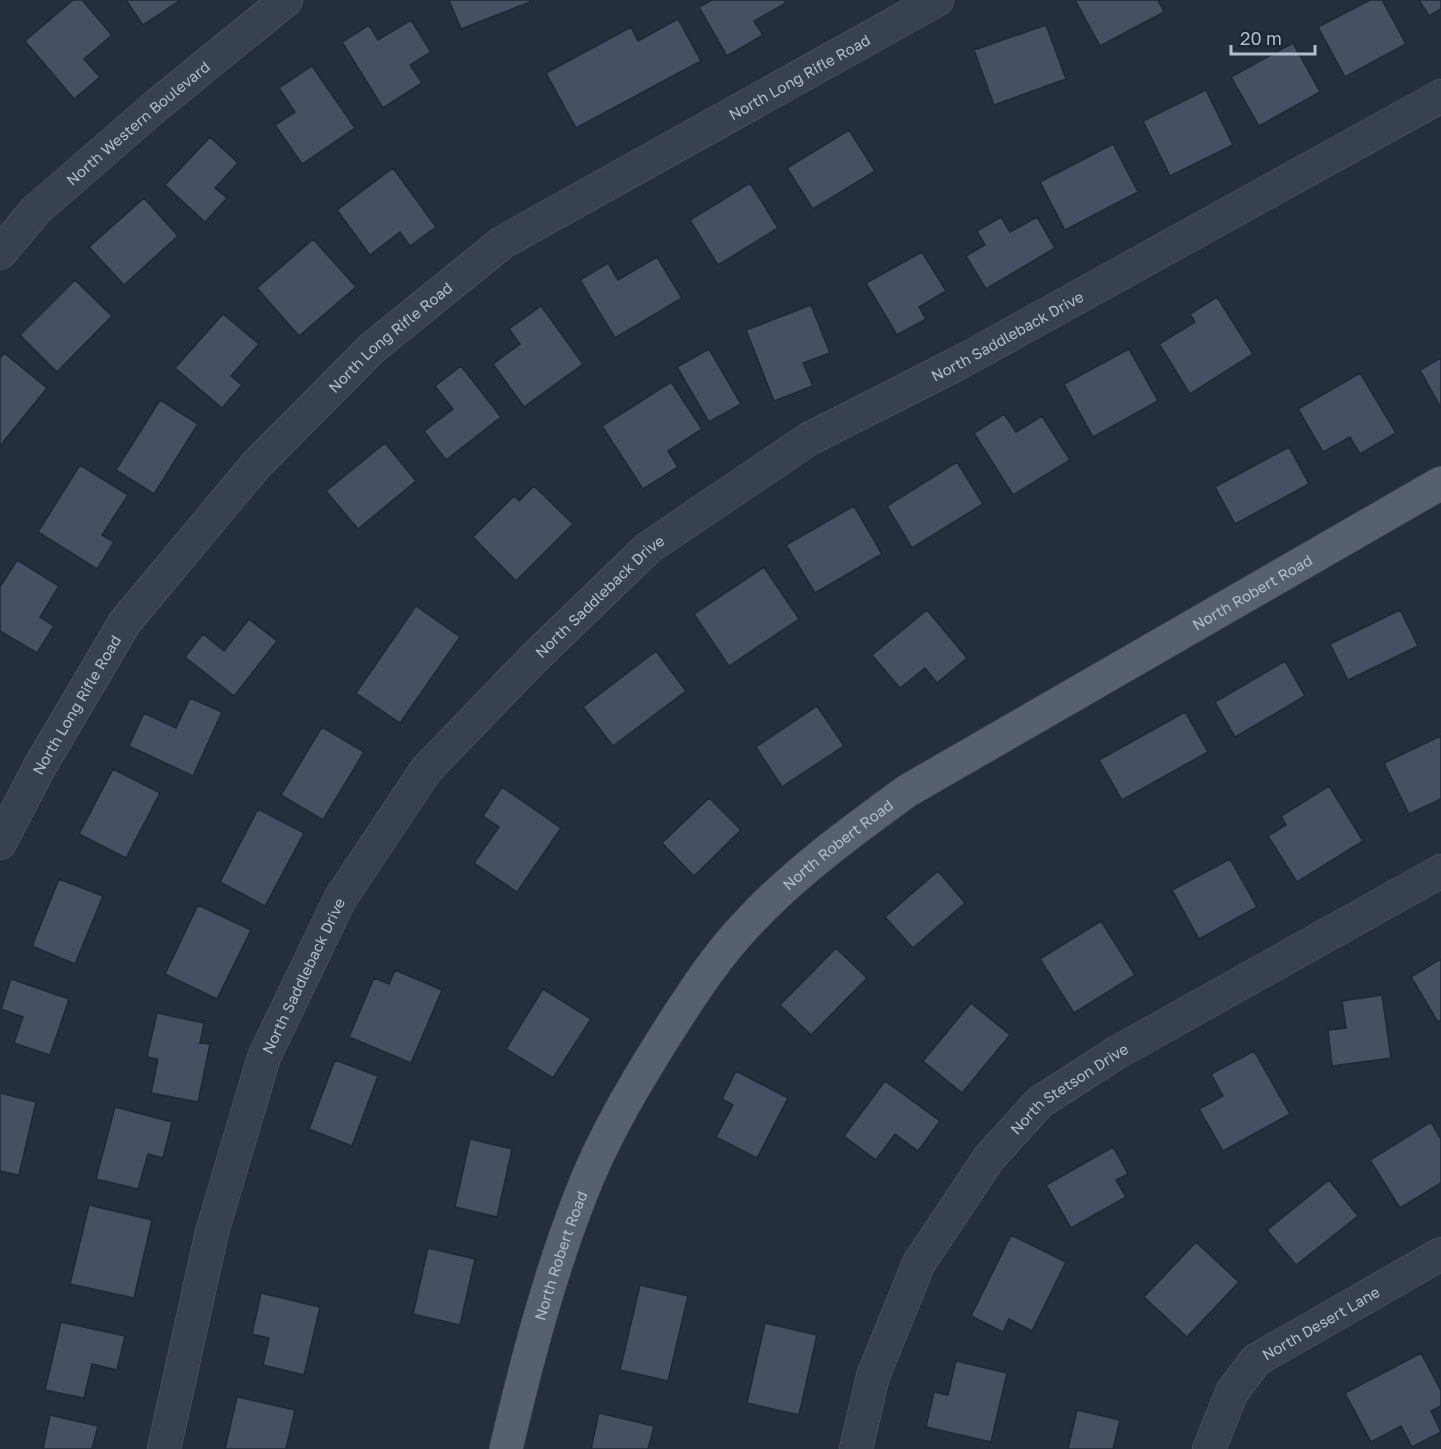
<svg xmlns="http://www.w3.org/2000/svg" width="1441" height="1449" font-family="'Golos Text',sans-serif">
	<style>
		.building { fill: #455162; stroke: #1f2835; stroke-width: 1.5 }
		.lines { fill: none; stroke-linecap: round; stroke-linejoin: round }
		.minor-casing { stroke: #565f6c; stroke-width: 34 }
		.major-casing { stroke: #414a57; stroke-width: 34 }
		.minor { stroke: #38414e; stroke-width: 33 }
		.major { stroke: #56606e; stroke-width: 33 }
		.labels { text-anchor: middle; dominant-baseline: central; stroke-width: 4.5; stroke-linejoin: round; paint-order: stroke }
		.street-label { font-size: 15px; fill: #b4bcc9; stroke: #1d2633 }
	</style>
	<rect width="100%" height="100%" fill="#242f3e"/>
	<!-- building -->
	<path class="building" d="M73 0H82L112 35 84 59 100 77 74 99 25 41Z
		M126 0H181L143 25Z
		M449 0H529L530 2 461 29Z
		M712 0H784L786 3 754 21 763 35 727 56 699 7Z
		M1075 0H1158L1164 12 1100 46Z
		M1370 0H1382L1406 44 1345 77 1318 27Z
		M1419 0H1441V9L1429 16Z
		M678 19 701 61 576 128 546 73 631 27 638 41Z
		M411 20 431 52 410 65 422 83 383 108 342 42 369 25 378 40Z
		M1046 25 1066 79 994 105 974 50Z
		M1293 43 1320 92 1259 126 1231 77Z
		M312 66 355 128 302 164 275 125 295 112 279 88Z
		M1206 90 1233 145 1170 176 1143 121Z
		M849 130 875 171 813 209 787 168Z
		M210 137 238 163 215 188 227 198 205 222 165 185Z
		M1113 144 1138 192 1065 230 1040 182Z
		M393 168 436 227 410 246 400 232 370 255 337 210Z
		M750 183 778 228 718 265 690 220Z
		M144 198 178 236 124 285 89 247Z
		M1001 217 1010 232 1037 217 1055 248 986 289 966 256 985 245 977 231Z
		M313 239 356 287 299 336 257 288Z
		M922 252 946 291 919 307 926 319 897 335 866 283Z
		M657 257 682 298 615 338 580 280 608 263 618 280Z
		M75 280 112 316 57 372 20 335Z
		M1217 297 1253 354 1190 394 1159 344 1195 322 1190 314Z
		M811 305 830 353 803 363 813 386 774 401 746 330Z
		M541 306 583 364 524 407 493 364 520 344 509 329Z
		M223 314 259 344 231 376 242 385 222 408 175 368Z
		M709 349 741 404 709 422 677 367Z
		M1129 349 1158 401 1093 437 1064 384Z
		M4 353 47 388 0 446V358Z
		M1441 358V408L1420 370Z
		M461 366 501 417 446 460 424 431 453 409 435 386Z
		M1360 373 1396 433 1360 454 1350 437 1323 452 1298 409Z
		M671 382 702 429 668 451 678 467 643 489 602 426Z
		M160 400 198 424 154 494 116 470Z
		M1004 414 1016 432 1042 416 1070 460 1013 495 974 433Z
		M385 443 416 481 358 529 326 491Z
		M1289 447 1309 484 1235 524 1215 487Z
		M957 462 983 504 912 548 887 506Z
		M80 465 128 495 102 535 114 542 97 569 38 532Z
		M534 486 573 524 516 581 473 537 514 496 519 501Z
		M854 506 882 554 815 593 786 545Z
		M17 560 59 586 40 617 54 626 37 653 0 631V587Z
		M764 567 799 619 729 666 694 614Z
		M416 606 460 637 400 723 356 693Z
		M927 610 967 658 937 683 925 668 900 688 872 655Z
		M1400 610 1418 646 1348 680 1330 644Z
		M249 619 277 641 234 696 185 657 203 634 224 651Z
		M656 651 686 691 613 746 583 707Z
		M1285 661 1305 696 1235 737 1215 702Z
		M190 698 222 712 193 776 129 746 144 713 176 728Z
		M817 706 844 746 782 787 756 747Z
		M1185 712 1208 752 1122 800 1099 760Z
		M322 727 364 752 323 820 281 795Z
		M1441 736V799L1409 814 1384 763Z
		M113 769 160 793 126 858 79 834Z
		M1329 786 1363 841 1297 882 1268 836 1286 825 1281 816Z
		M502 787 561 828 517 892 474 863 499 827 483 816Z
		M709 798 741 830 694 876 662 843Z
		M258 809 304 833 265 906 220 882Z
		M1230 859 1257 907 1199 939 1172 890Z
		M938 871 965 903 913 948 885 917Z
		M59 879 103 896 75 964 32 946Z
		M198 905 251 930 217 999 165 974Z
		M1101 921 1135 975 1074 1013 1040 959Z
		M836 948 867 978 811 1035 780 1005Z
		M1441 959V1020L1438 1022 1411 977Z
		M395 970 442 990 411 1063 349 1037 374 978 389 984Z
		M11 979 69 999 50 1055 14 1043 23 1017 1 1009Z
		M543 989 591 1019 553 1078 506 1049Z
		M1382 995 1391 1058 1332 1066 1328 1030 1346 1028 1342 1001Z
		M971 1003 1010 1035 962 1093 923 1061Z
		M157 1013 204 1023 200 1043 210 1044 198 1102 151 1093 158 1059 147 1057Z
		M1254 1051 1290 1114 1223 1151 1199 1109 1223 1096 1211 1074Z
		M335 1060 378 1076 352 1146 309 1129Z
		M736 1071 788 1098 757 1158 716 1137 733 1105 722 1099Z
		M885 1081 940 1121 918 1151 895 1134 876 1160 844 1136Z
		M0 1093 36 1102 19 1175 0 1171Z
		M115 1107 172 1122 163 1158 148 1154 138 1189 96 1179Z
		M1431 1122 1441 1139V1183L1400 1208 1370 1160Z
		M470 1139 512 1149 497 1217 455 1207Z
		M1113 1147 1128 1174 1116 1180 1126 1197 1071 1228 1046 1185Z
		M1329 1180 1358 1216 1296 1265 1267 1230Z
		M89 1205 152 1220 134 1298 70 1284Z
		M1011 1235 1066 1262 1032 1331 1009 1319 1003 1332 971 1316Z
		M1196 1242 1239 1282 1187 1337 1144 1297Z
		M428 1248 475 1259 460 1325 413 1314Z
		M640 1285 688 1296 668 1381 620 1370Z
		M261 1293 320 1307 304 1375 263 1365 269 1338 252 1334Z
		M61 1322 125 1336 117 1370 92 1364 84 1398 45 1390Z
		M765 1323 817 1335 799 1415 747 1403Z
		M1421 1353 1441 1391V1406L1431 1411 1441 1432 1412 1447 1401 1426 1371 1442 1345 1393Z
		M956 1361 1007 1373 991 1442 926 1427 934 1392 948 1395Z
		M237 1397 295 1410 286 1449H225Z
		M1077 1410 1120 1420 1113 1449H1068Z
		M599 1413 654 1426 648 1449H591Z
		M50 1415 98 1426 92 1449H43Z"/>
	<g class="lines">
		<defs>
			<g id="minor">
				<path id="s1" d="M0 253 36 210 157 105 286 0"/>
				<path id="s2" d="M0 843 39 768 125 622 256 465 372 348 503 242 937 0"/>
				<path id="s3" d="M164 1449 212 1232 264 1057 340 899 426 770 532 660 648 548 809 439 957 364 1441 96"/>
				<path id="s4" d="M856 1449 873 1376 919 1263 989 1158 1040 1102 1116 1053 1441 871"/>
				<path id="s5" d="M1209 1449 1232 1392 1256 1360 1441 1254"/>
			</g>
			<g id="major">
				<path id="s6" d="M506 1449C526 1364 548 1279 580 1197 603 1136 639 1077 674 1022 696 988 719 953 747 924 793 874 852 831 907 791L1441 483"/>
			</g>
		</defs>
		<!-- minor casing -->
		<use href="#minor" class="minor-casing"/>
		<!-- major casing -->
		<use href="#major" class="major-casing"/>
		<!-- minor -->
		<use href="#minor" class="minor"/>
		<!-- major -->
		<use href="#major" class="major"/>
	</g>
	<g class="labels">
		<!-- street labels -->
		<g class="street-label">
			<text stroke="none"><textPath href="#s2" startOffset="1131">North Long Rifle Road</textPath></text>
			<text stroke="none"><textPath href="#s1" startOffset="190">North Western Boulevard</textPath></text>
			<text stroke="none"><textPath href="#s3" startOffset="1467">North Saddleback Drive</textPath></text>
			<text stroke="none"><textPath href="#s2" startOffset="644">North Long Rifle Road</textPath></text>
			<text stroke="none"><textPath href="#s6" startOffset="1191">North Robert Road</textPath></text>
			<text stroke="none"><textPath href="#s3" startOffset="981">North Saddleback Drive</textPath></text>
			<text stroke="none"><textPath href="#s2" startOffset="158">North Long Rifle Road</textPath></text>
			<text stroke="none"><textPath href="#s6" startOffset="705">North Robert Road</textPath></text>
			<text stroke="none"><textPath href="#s3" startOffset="495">North Saddleback Drive</textPath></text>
			<text stroke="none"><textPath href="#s4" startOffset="430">North Stetson Drive</textPath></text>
			<text stroke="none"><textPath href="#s6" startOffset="201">North Robert Road</textPath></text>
			<text stroke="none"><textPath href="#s5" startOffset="176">North Desert Lane</textPath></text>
		</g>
	</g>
	<!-- scale -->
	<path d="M1231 45v9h84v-9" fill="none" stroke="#b4bcc9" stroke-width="3"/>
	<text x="1240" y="45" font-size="18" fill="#b4bcc9" stroke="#1d2633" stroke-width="4.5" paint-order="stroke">20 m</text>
</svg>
